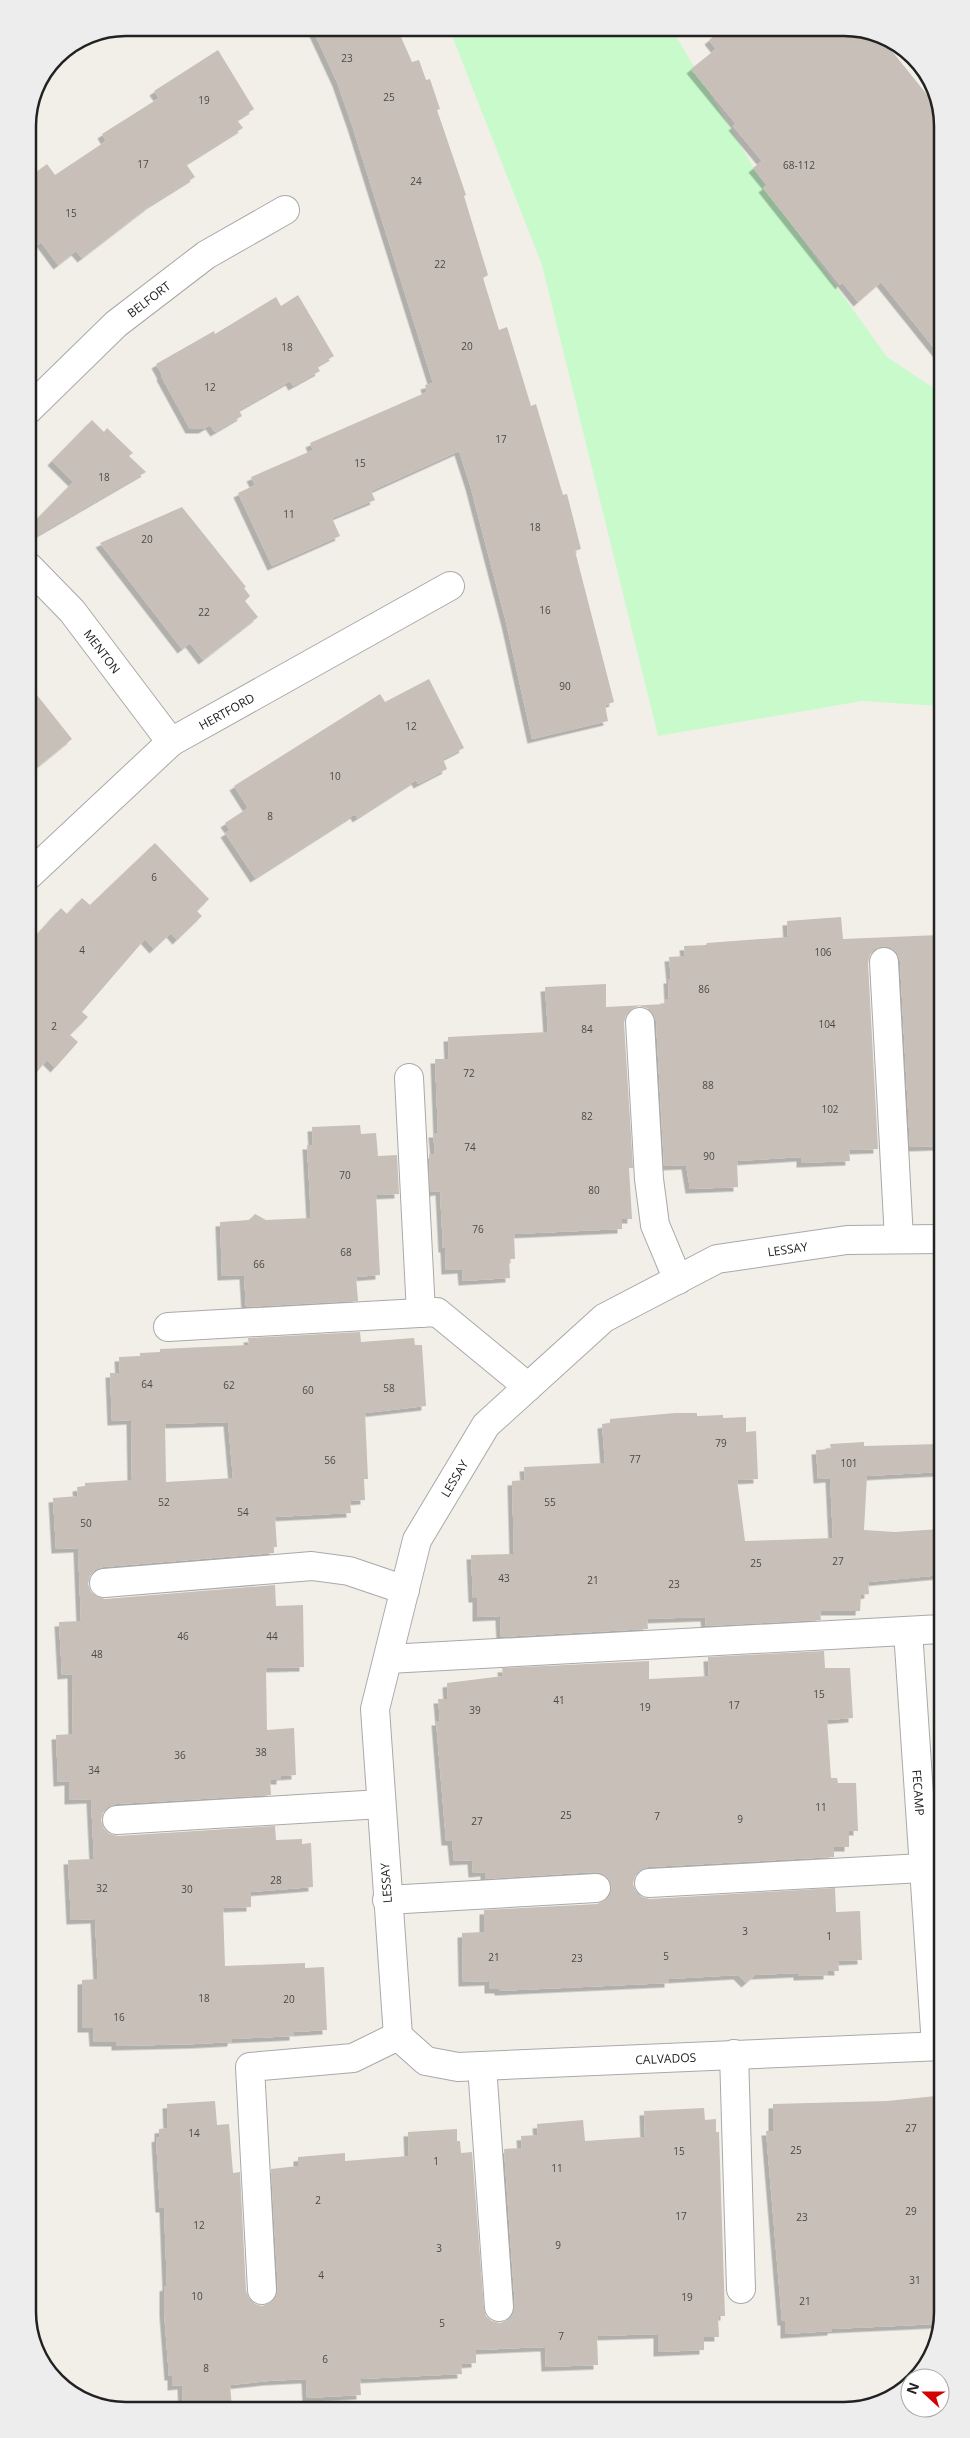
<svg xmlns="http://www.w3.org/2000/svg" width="970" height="2438" font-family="'Open Sans',sans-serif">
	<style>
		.park { fill: #c8facc }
		.building { fill: #c7bfb8; fill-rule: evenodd; filter: url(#shadow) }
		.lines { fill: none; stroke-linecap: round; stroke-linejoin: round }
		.minor-casing { stroke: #a9a9a9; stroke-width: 30 }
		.minor { stroke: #fff; stroke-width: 28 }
		.labels { text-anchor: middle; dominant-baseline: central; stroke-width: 4; stroke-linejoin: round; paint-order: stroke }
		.number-label { font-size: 10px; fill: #4b4948 }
		.street-label { font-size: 12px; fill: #222; stroke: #fff }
		.rim { fill: none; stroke: #222; stroke-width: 2.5 }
	</style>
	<defs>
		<filter id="shadow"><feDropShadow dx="-4.5" dy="4.5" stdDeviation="0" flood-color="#0004"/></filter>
	</defs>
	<rect width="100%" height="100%" fill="#f2efe9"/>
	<!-- park -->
	<path class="park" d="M449 28H671L767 190 887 357 938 391 939 706 862 701 658 736 542 265Z"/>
	<!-- building -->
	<path class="building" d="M312 28H397L412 62 419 60 426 80 430 79 440 109 437 110 466 195 464 196 488 275 483 278 499 330 507 327 531 406 536 404 563 495 567 494 581 549 575 551 614 702 605 705 608 721 532 739 506 622 470 485 459 451 371 491 375 500 332 518 340 536 272 566 238 493 255 485 251 477 313 450 310 443 427 392 425 385 433 383 352 125 337 82Z
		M724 28H851L883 40 937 107 938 353 881 282 858 302 842 282 840 285 763 188 767 185 753 168 762 161 733 126 736 124 691 69 716 49 709 40Z
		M218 50 254 109 237 120 243 128 186 164 195 177 152 204 82 258 76 251 58 265 41 242 28 255V178L47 164 55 175 106 141 102 134 159 98 154 91Z
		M298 295 334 356 317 366 320 371 293 386 290 381 239 410 242 416 215 432 210 425 203 429H190L161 376 162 375 156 364 214 331 215 334 276 297 281 306Z
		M92 420 104 432 107 428 133 453 129 456 146 472 29 540V527L73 482 52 461Z
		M182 507 246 587 244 588 250 596 245 601 258 617 203 660 190 643 182 649 100 543Z
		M429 679 464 748 443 759 447 769 418 784 416 780 357 818 355 814 255 878 225 833 230 830 225 823 248 808 234 786 380 694 385 702Z
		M29 685 72 739 29 774Z
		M155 843 209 899 197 911 202 916 177 940 171 933 154 949 145 939 82 1012 88 1017 70 1035 78 1042 55 1068 47 1060 30 1080V942L61 908 67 914 82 898 90 905Z
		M841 917 843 939 939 935 940 1146 910 1147 900 961 897 953 891 948 883 946 875 949 870 955 868 963 878 1149 849 1150 850 1161 801 1163V1157L737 1161 738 1187 690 1189 686 1165 664 1166 656 1021 653 1014 647 1008 639 1006 632 1009 626 1015 624 1023 633 1168H629L632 1219H622V1229L514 1234 515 1259H509L510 1278 463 1281 462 1269 446 1270 445 1248H443L440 1191 430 1192 429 1154H435L433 1133H438L435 1059H449L448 1037 548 1032 545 987 606 984V1007L666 1004 665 999H669L668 979H671L669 957 685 956 684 946 706 945 707 943 788 937 787 921Z
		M360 1125 361 1134 376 1133 378 1156 397 1155 399 1194 376 1195 380 1275 356 1277 358 1301 246 1307 244 1275 222 1276 220 1222 249 1220 255 1214 266 1220 311 1218 307 1145H313L312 1127Z
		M360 1332 361 1342 414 1338 415 1345H422L426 1406 365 1413 368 1479H364L365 1500 350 1501 351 1513 275 1517 277 1547H274V1553L103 1567 95 1570 90 1576 88 1584 91 1592 98 1597 105 1599 275 1585 276 1606 303 1605 304 1667 266 1668 267 1730 294 1728 296 1775 281 1776V1780H270L271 1795 116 1804 108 1807 103 1813 101 1820 104 1829 110 1834 118 1836 275 1826 276 1840 302 1839V1844L311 1843 313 1887 251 1892V1907L223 1908 225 1966 305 1963V1968L324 1967 327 2030 294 2032V2036L232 2039V2042L196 2044 116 2046V2042H94L93 2028H82V1980L98 1979 95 1919 71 1920 68 1860 94 1859 91 1799 69 1800V1781L58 1782 56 1735 73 1734 72 1674 62 1675 59 1622 81 1621 78 1548 56 1549 53 1498 78 1496 77 1487 85 1486V1483L132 1480 131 1420 112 1421 110 1373H120L119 1357 140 1356V1353L160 1352V1349L249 1345 248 1338ZM228 1422 233 1478 166 1482 165 1424Z
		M675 1413H697V1416L723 1415V1418L746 1417V1432L756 1431 758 1479 737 1480 745 1541 833 1538 830 1478 818 1479 816 1450 831 1449 830 1444 864 1442V1446L940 1444 941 1472 867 1476 864 1530 895 1532 941 1529V1575L868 1582 869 1594 861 1595 860 1611H820L821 1620 706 1626 705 1617 647 1619 648 1629 501 1637 500 1616 477 1617V1598H473L471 1555 514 1554 512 1481 525 1480 524 1467 605 1463 602 1424 610 1423V1419Z
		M824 1651 825 1668H850L853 1718 827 1720 831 1778H837L838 1783H856L858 1831H849V1847H834V1857L648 1867 641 1870 635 1876 633 1884 636 1891 642 1897 650 1899 835 1888 836 1912 860 1911 862 1960 838 1961 839 1971H828V1975L798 1976V1973L755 1975 746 1983 738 1975 669 1979V1983L499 1991V1989H489V1981L463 1982 462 1933 484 1932V1910L597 1904 604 1901 610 1895 612 1887 609 1880 603 1874 595 1872 485 1879V1872L473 1873 472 1860 454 1861 452 1841H446L436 1721H440L438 1699H448L447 1683 503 1676 502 1668 649 1661V1679L709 1676 708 1657Z
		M936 2096 938 2120H942V2312L938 2324 832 2329V2331L785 2334V2321H782L766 2131H773V2104L887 2101Z
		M215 2101 217 2125 229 2124 233 2173 240 2172 246 2291 249 2298 255 2304 262 2306 270 2303 276 2297 278 2290 271 2169 298 2166V2157L345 2153V2161L409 2156 408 2132 457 2129V2141H460L461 2153 472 2152 484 2309 486 2316 492 2321 500 2323 508 2320 513 2313 515 2306 504 2149 522 2148 521 2136 538 2135 537 2124 583 2120 585 2141 645 2137 644 2111 704 2108 705 2120 716 2119V2132H719L725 2316H718L719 2337H704V2350L658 2352V2334L597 2336 598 2365 546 2367 545 2347 476 2350V2363L461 2364 462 2374 360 2379 361 2395 307 2398 306 2379 268 2381 230 2385 232 2407 183 2410 182 2385 172 2386V2376H169L164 2312V2287L167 2286 164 2208H160L156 2138 159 2137V2129L168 2128 167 2104Z"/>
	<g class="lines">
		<defs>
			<g id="minor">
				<path id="s1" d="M28 410 116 324 206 255 285 210"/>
				<path id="s2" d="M29 567 72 611 171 742"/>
				<path id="s3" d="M29 875 171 742 450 586"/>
				<path d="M884 962 899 1239"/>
				<path d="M640 1022 649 1179 655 1225 678 1280"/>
				<path d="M409 1078 421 1313"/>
				<path d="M168 1327 437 1312 528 1387"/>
				<path d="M104 1583 312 1566 349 1571 405 1590"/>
				<path id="s4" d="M908 1631 936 2046"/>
				<path d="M388 1659 941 1629"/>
				<path d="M117 1820 381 1804"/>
				<path d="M649 1883 941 1867"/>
				<path d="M387 1900 596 1888"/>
				<path id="s5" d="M398 2036 375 1709 417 1540 486 1425 604 1318 717 1259 847 1240 940 1239"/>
				<path id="s6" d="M398 2036 426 2061 458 2067 942 2046"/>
				<path d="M734 2054 741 2289"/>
				<path d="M482 2066 499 2307"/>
				<path d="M262 2290 250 2067 353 2058 398 2036"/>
			</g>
		</defs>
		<!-- minor casing -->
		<use href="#minor" class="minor-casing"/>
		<!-- minor -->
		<use href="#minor" class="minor"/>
	</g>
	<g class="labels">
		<!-- number labels -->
		<g class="number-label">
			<text x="347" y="58">23</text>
			<text x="389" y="97">25</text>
			<text x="204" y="100">19</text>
			<text x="143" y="164">17</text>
			<text x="799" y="165">68-112</text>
			<text x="416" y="181">24</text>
			<text x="71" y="213">15</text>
			<text x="440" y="264">22</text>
			<text x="467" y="346">20</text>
			<text x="287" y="347">18</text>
			<text x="210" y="387">12</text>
			<text x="501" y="439">17</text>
			<text x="360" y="463">15</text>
			<text x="104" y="477">18</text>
			<text x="289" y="514">11</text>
			<text x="535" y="527">18</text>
			<text x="147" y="539">20</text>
			<text x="545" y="610">16</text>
			<text x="204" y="612">22</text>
			<text x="565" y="686">90</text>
			<text x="411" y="726">12</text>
			<text x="335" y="776">10</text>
			<text x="270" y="816">8</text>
			<text x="154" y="877">6</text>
			<text x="82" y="950">4</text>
			<text x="823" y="952">106</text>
			<text x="704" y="989">86</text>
			<text x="827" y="1024">104</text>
			<text x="54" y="1026">2</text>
			<text x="587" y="1029">84</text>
			<text x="469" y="1073">72</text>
			<text x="708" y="1085">88</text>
			<text x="830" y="1109">102</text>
			<text x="587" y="1116">82</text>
			<text x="470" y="1147">74</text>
			<text x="709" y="1156">90</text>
			<text x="345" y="1175">70</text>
			<text x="594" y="1190">80</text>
			<text x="478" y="1229">76</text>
			<text x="346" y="1252">68</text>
			<text x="259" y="1264">66</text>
			<text x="147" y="1384">64</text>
			<text x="229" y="1385">62</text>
			<text x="389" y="1388">58</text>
			<text x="308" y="1390">60</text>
			<text x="721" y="1443">79</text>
			<text x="635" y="1459">77</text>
			<text x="330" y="1460">56</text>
			<text x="849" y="1463">101</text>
			<text x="164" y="1502">52</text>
			<text x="550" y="1502">55</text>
			<text x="243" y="1512">54</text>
			<text x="86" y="1523">50</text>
			<text x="838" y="1561">27</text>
			<text x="756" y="1563">25</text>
			<text x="504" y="1578">43</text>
			<text x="593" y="1580">21</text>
			<text x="674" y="1584">23</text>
			<text x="183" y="1636">46</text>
			<text x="272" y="1636">44</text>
			<text x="97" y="1654">48</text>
			<text x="819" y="1694">15</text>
			<text x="559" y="1700">41</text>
			<text x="734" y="1705">17</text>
			<text x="645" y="1707">19</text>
			<text x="475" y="1710">39</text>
			<text x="261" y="1752">38</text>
			<text x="180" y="1755">36</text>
			<text x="94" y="1770">34</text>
			<text x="821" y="1807">11</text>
			<text x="566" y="1815">25</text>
			<text x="657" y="1816">7</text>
			<text x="740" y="1819">9</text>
			<text x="477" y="1821">27</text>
			<text x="276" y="1880">28</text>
			<text x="102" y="1888">32</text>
			<text x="187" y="1889">30</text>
			<text x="745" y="1931">3</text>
			<text x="829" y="1936">1</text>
			<text x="666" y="1956">5</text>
			<text x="494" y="1957">21</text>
			<text x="577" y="1958">23</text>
			<text x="204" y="1998">18</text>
			<text x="289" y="1999">20</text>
			<text x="119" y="2017">16</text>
			<text x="911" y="2128">27</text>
			<text x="194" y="2133">14</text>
			<text x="796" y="2150">25</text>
			<text x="679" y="2151">15</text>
			<text x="436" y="2161">1</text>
			<text x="557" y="2168">11</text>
			<text x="318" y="2200">2</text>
			<text x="911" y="2211">29</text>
			<text x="681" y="2216">17</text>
			<text x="802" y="2217">23</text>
			<text x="199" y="2225">12</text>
			<text x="558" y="2245">9</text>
			<text x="439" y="2248">3</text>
			<text x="321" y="2275">4</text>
			<text x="915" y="2280">31</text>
			<text x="197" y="2296">10</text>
			<text x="687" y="2297">19</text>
			<text x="805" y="2301">21</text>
			<text x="442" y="2323">5</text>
			<text x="561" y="2336">7</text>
			<text x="325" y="2359">6</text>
			<text x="206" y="2368">8</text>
		</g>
		<!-- street labels -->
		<g class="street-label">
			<text stroke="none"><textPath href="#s1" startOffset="164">BELFORT</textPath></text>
			<text stroke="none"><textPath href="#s2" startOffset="112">MENTON</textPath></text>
			<text stroke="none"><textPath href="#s3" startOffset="258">HERTFORD</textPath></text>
			<text stroke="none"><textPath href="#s5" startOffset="994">LESSAY</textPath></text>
			<text stroke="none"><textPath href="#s5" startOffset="574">LESSAY</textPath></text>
			<text stroke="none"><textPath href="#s4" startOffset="162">FECAMP</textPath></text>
			<text transform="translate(386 1883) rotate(-94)">LESSAY</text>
			<text stroke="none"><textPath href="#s6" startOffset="278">CALVADOS</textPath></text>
		</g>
	</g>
	<!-- crop -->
	<path d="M0 0H970V2438H0ZM126 36H844A90 90 0 0 1 934 126V2312A90 90 0 0 1 844 2402H126A90 90 0 0 1 36 2312V126A90 90 0 0 1 126 36Z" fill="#ededed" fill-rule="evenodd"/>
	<path class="rim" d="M126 36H844A90 90 0 0 1 934 126V2312A90 90 0 0 1 844 2402H126A90 90 0 0 1 36 2312V126A90 90 0 0 1 126 36Z"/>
	<!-- north arrow -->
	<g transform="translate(925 2393) rotate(291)"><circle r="24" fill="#ffffff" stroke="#a7a7a7"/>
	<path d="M0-4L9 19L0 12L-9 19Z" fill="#d40000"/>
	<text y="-8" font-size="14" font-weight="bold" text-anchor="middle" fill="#222222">N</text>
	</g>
</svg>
